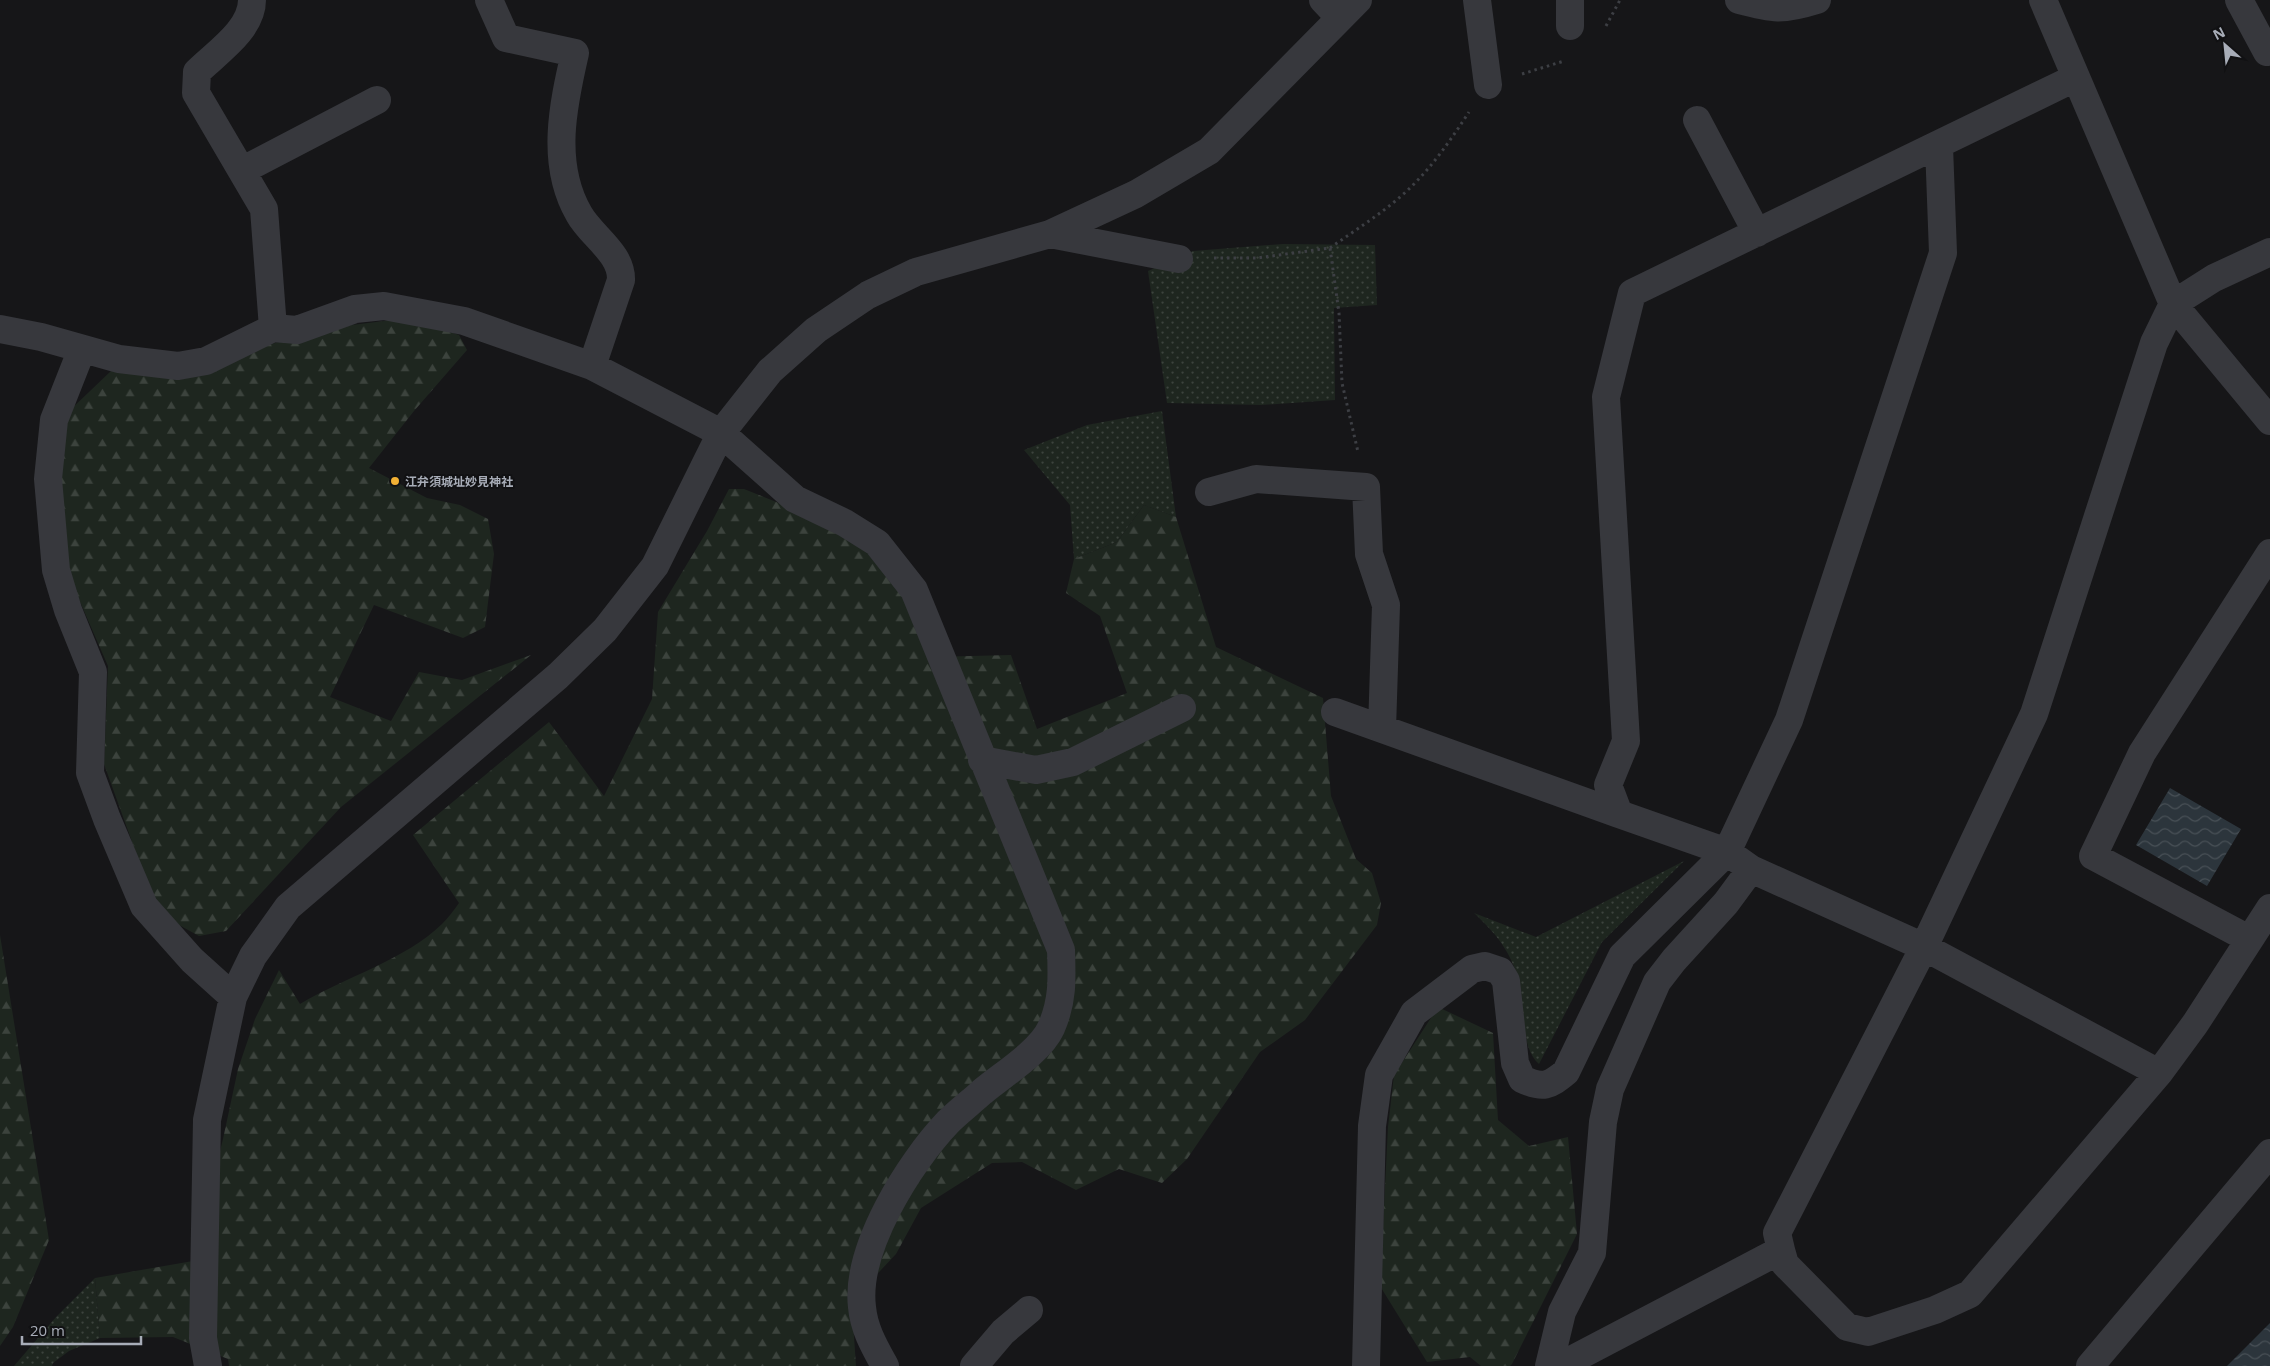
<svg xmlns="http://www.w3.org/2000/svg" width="2270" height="1366" font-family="'Open Sans','Noto Sans JP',sans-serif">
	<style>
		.green { fill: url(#green-dots) }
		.forest { fill: url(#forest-firs) }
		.water { fill: url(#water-waves) }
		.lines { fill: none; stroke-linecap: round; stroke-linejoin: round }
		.path { stroke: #3d3f44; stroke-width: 3; stroke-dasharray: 2.5 4; stroke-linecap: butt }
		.minor { stroke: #37383d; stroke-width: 28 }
		.poi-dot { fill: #f2b134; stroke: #111113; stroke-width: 2 }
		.labels { text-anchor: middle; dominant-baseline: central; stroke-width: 4; stroke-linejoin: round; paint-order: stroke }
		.poi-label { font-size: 12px; font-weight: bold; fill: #a8adb8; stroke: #111113; text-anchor: start }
	</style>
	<defs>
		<pattern id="green-dots" width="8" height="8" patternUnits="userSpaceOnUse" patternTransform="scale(1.25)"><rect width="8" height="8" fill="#1e261f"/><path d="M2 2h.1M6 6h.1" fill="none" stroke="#3c433d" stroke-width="1.8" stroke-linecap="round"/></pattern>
		<pattern id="forest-firs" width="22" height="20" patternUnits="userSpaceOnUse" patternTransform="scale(1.25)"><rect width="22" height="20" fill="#1e261f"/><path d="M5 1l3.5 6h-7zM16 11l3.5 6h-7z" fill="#3c433d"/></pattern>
		<pattern id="water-waves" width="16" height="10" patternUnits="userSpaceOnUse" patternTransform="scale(1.25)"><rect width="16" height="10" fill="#2c353c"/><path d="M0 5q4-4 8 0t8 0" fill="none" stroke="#485056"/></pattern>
	</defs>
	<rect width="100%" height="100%" fill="#161618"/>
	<!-- green -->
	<path class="green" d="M1283 244 1375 245 1377 305 1334 308 1335 400 1261 405 1167 403 1148 271 1193 251Z
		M1162 411 1176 517 1144 505 1117 542 1074 559 1070 505 1024 450 1087 425Z
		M1684 861 1602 942 1539 1064C1518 1046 1526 997 1516 972 1507 946 1493 931 1474 913L1536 937Z
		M95 1278 100 1338 69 1351 53 1363 52 1366H14L56 1317Z"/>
	<!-- forest -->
	<path class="forest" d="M408 318 459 335 467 350 414 411 369 468 427 498 460 505 488 519 494 554 485 627 463 638 374 605 330 697 391 721 419 672 462 680 531 655 341 807 226 931 199 936 168 919 153 900 104 764 108 666 67 572 58 464 67 413 111 371 260 347 336 327Z
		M729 489H744L806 514 869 553 903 595 930 657 1011 655 1037 729 1127 693 1100 616 1066 593 1074 559 1117 542 1144 505 1176 517 1216 647 1323 698 1331 796 1356 859 1372 873 1381 903 1377 925 1305 1020 1260 1052 1187 1159 1162 1183 1119 1169 1076 1190 1022 1162 992 1163 921 1208 896 1254 865 1287 852 1307 856 1366H229L228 1359 173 1337 100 1338 95 1278 193 1261 223 1139 238 1069 255 1019 279 970 300 1004C345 977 405 960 442 924 448 918 454 910 459 903L413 835 549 722 604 796 652 699 658 612 707 531Z
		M0 935 49 1240 13 1327 0 1346Z
		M1438 1007 1493 1033 1498 1120 1529 1146 1568 1137 1577 1234 1512 1364 1510 1366H1481L1470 1357 1427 1362 1380 1286 1388 1127 1394 1075Z"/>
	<!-- water -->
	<path class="water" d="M2170 788 2241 829 2207 886 2136 845Z
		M2270 1323V1366H2227Z"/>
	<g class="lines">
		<!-- path -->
		<path class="path" d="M1606 26 1620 0
			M1522 74 1564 61
			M1330 248C1358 228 1388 210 1413 185 1435 163 1452 138 1469 112
			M1214 258H1257L1330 248 1339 313 1342 383 1358 452"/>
		<!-- minor -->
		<path class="minor" d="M252 0C252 30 216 53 197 72L196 93 264 209 273 328
			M489 0 506 38 575 53C563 105 550 164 579 214 591 236 622 253 621 280L592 366
			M1323 0 1340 18
			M1477 0 1488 85
			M1739 0C1773 9 1782 11 1817 0
			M2043 0 2173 304 2270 421
			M2239 0 2267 52 2270 50
			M1570 26V0
			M2075 78 1632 293 1606 397 1626 741 1608 785 1619 814 1727 852 1751 869 1924 947 2159 1073
			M1697 120 1757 233
			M243 170 377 100
			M1050 234 1179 259
			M0 329 41 337 119 359 178 366 206 361 273 328 297 330 355 309 384 306 464 321 592 366 721 433 795 499 845 523 877 543 914 590 1061 950C1062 979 1063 1001 1051 1028 1040 1052 1002 1075 982 1092 971 1102 958 1112 948 1122 909 1163 855 1249 862 1307 864 1329 874 1346 885 1366
			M82 349 54 420 48 479 56 570 68 610 93 672 90 773 107 819 144 906 192 960 233 997
			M1209 492 1256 479 1366 487 1369 554 1386 605 1382 729
			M1335 712 1619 814
			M982 760 1036 770 1073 762 1182 708
			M2249 939 2093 856 2142 753 2270 553
			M1781 1250 1785 1264 1847 1327 1868 1332 1935 1310 1970 1294 2159 1073 2195 1024 2270 908
			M208 1366 203 1338 207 1120 233 997 253 956 288 907 558 676 605 630 655 566 721 433 770 371 816 330 868 295 916 272 1050 234 1136 194 1209 151 1358 0
			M974 1366 1003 1332 1029 1310
			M1366 1366 1372 1126 1379 1075 1414 1013 1472 969 1485 966 1500 971 1506 981 1515 1063 1522 1079C1543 1089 1549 1086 1566 1072L1622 956 1727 852 1789 720 1943 253 1939 146
			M1549 1366 1562 1312 1592 1253 1603 1122 1610 1089 1657 982 1674 960 1726 903 1751 869
			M1560 1366 1781 1250 1777 1233 1924 947 2034 714 2154 343 2173 304 2214 278 2270 252
			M2090 1366 2270 1153"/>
	</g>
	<!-- markers -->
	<circle class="poi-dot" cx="395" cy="481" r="5"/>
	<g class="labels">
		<!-- poi labels -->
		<g class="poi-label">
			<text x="405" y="481">江弁須城址妙見神社</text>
		</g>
	</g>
	<!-- north arrow -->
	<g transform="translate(2225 45) rotate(333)" stroke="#111113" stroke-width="4" paint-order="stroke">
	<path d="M0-4L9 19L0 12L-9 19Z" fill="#a8adb8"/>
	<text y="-8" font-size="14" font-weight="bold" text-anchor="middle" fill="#a8adb8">N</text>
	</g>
	<!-- scale -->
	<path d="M22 1336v8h119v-8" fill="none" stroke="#a8adb8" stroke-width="2.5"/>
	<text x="30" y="1336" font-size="15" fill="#a8adb8" stroke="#111113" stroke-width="4" paint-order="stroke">20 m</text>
</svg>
